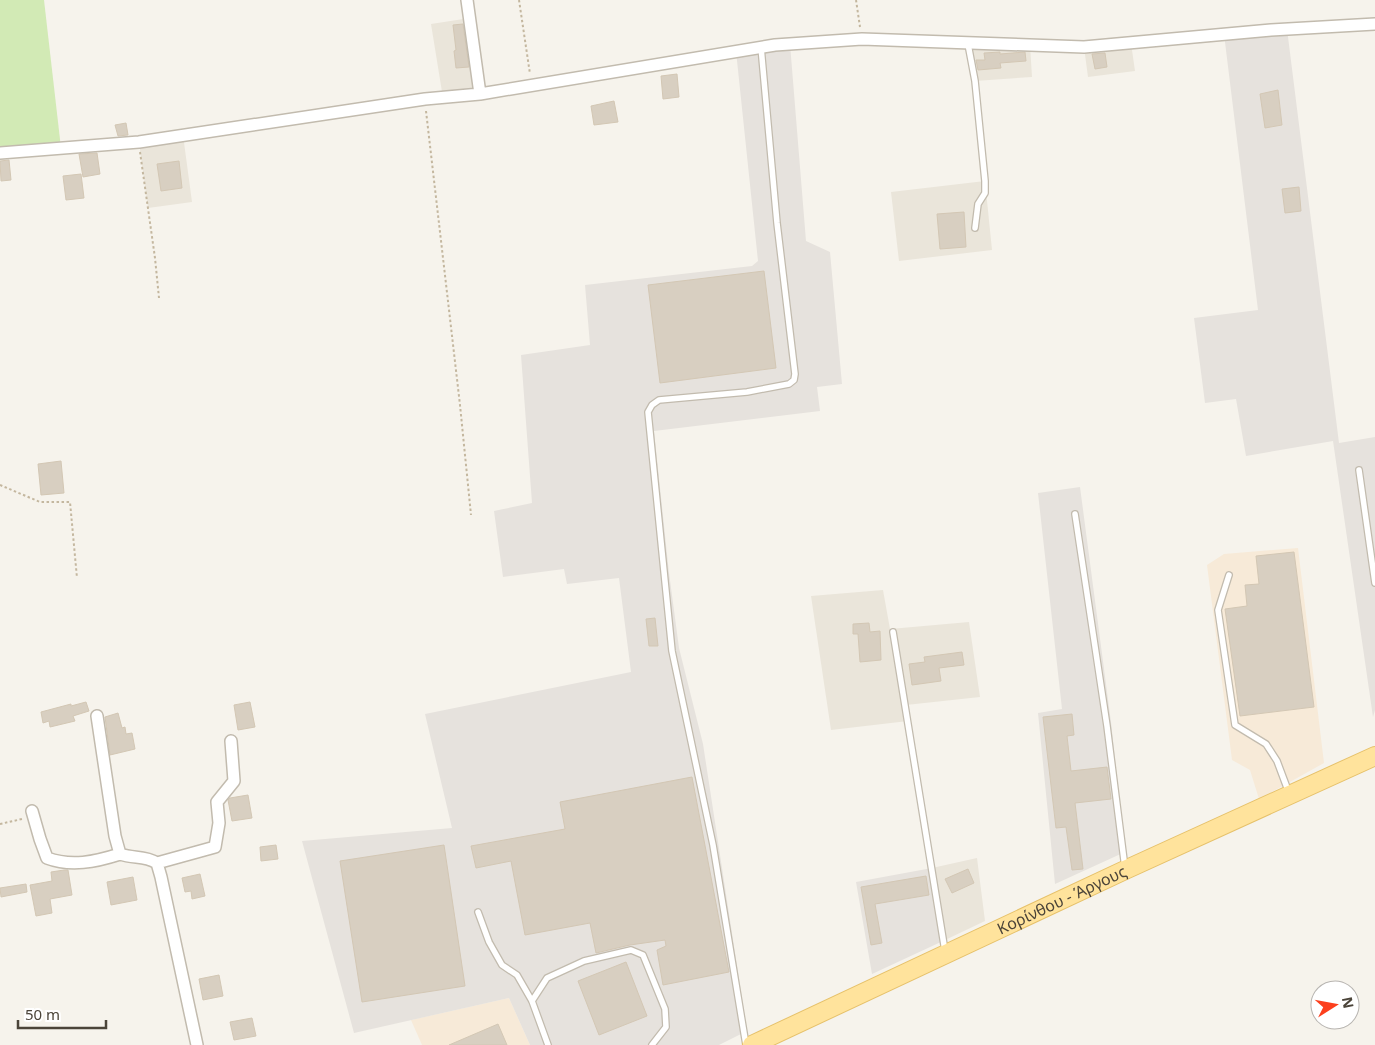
<svg xmlns="http://www.w3.org/2000/svg" width="1375" height="1045" font-family="'Noto Sans',sans-serif">
	<style>
		.residential { fill: #eae5da }
		.commercial { fill: #f7ead8 }
		.industrial { fill: #e6e2dd }
		.green { fill: #d2eab5 }
		.building { fill: #d8cfc1; stroke: #d3c7b4 }
		.lines { fill: none; stroke-linecap: round; stroke-linejoin: round }
		.service-casing { stroke: #c2bbae; stroke-width: 8 }
		.minor-casing { stroke: #c2bbae; stroke-width: 14 }
		.primary-casing { stroke: #e6c16a; stroke-width: 20 }
		.path { stroke: #c4b79f; stroke-width: 2; stroke-dasharray: 2.5 2.5; stroke-linecap: butt }
		.service { stroke: #fff; stroke-width: 5.5 }
		.minor { stroke: #fff; stroke-width: 11 }
		.primary { stroke: #ffe39c; stroke-width: 18 }
		.labels { text-anchor: middle; dominant-baseline: central; stroke-width: 4.5; stroke-linejoin: round; paint-order: stroke }
		.street-label { font-size: 16px; fill: #4b4439; stroke: #fff }
	</style>
	<rect width="100%" height="100%" fill="#f6f3ec"/>
	<!-- residential -->
	<path class="residential" d="M470 18 480 94 443 98 431 24Z
		M1131 43 1135 71 1088 77 1084 47Z
		M968 44 1030 45 1032 77 975 81Z
		M183 135 192 202 148 208 139 142Z
		M985 181 992 250 899 261 891 192Z
		M883 590 890 629 969 622 980 697 906 705 908 721 831 730 811 596Z
		M977 858 985 921 943 941 932 868Z"/>
	<!-- commercial -->
	<path class="commercial" d="M1298 548 1324 763 1259 799 1250 770 1232 760 1207 565 1224 554Z
		M509 998 530 1045H422L411 1020Z"/>
	<!-- industrial -->
	<path class="industrial" d="M1287 29 1339 443 1375 437V710L1373 717 1333 441 1246 456 1236 399 1205 403 1194 318 1258 310 1224 34Z
		M790 44 806 241 830 252 842 384 817 387 820 411 654 431 669 573 679 648 703 744 747 1031 719 1045H530L509 998 354 1033 302 841 452 828 425 714 631 672 619 578 567 584 564 569 503 577 494 511 532 503 521 355 590 345 585 285 752 266 758 261 736 51Z
		M1080 487 1111 722 1125 852 1055 884 1038 713 1062 709 1038 493Z
		M932 868 943 941 872 974 856 882Z"/>
	<!-- green -->
	<path class="green" d="M0 0H44L61 148 0 153Z"/>
	<!-- building -->
	<path class="building" d="M463 24 469 67 456 68 454 51 456 50 453 25Z
		M1000 52V54L1025 52 1026 61 1000 63 1001 68 978 70 976 60H985L984 53Z
		M1105 53 1107 67 1095 69 1092 54Z
		M677 74 679 97 663 99 661 76Z
		M1278 90 1282 125 1265 128 1260 94Z
		M614 101 618 122 594 125 591 106Z
		M126 123 128 135 118 136 115 125Z
		M97 153 100 174 83 177 79 154Z
		M9 160 11 180 1 181 0 161Z
		M179 161 182 188 161 191 157 164Z
		M81 174 84 198 66 200 63 176Z
		M1299 187 1301 211 1285 213 1282 189Z
		M964 212 966 247 940 249 937 214Z
		M764 271 776 368 660 383 648 285Z
		M61 461 64 493 41 495 38 464Z
		M1294 552 1314 707 1240 716 1225 609 1247 606 1245 585 1259 584 1256 556Z
		M655 618 658 646H649L646 619Z
		M869 623 870 632 880 631 881 660 860 662 858 634H853V624Z
		M962 652 964 665 939 668 941 681 912 685 909 664 925 662 924 657Z
		M86 702 89 711 73 716 75 721 50 727 49 721 43 723 41 712 71 704V706Z
		M250 702 255 727 238 730 234 705Z
		M118 713 122 728 125 727 126 734 132 733 135 749 110 755 105 717Z
		M1072 714 1074 735 1067 736 1071 771 1107 767 1111 799 1075 803 1083 869 1072 870 1066 827 1056 828 1043 717Z
		M692 777 729 972 663 985 657 950 666 946 665 940 630 945 596 953 590 923 525 935 511 861 476 868 471 846 565 829 560 802Z
		M248 795 252 818 232 821 228 800 230 798Z
		M276 845 278 859 261 861 260 847Z
		M444 845 465 986 362 1002 340 861Z
		M968 869 974 883 952 893 945 879Z
		M64 870H68L72 895 50 899 52 913 36 916 30 885 52 881 51 872Z
		M200 874 205 896 192 899 191 891 185 892 182 878Z
		M926 876 929 895 875 904 882 943 871 945 861 887Z
		M133 877 137 900 111 905 107 882Z
		M26 884 27 892 1 897 0 888Z
		M626 962 647 1016 599 1035 578 981Z
		M219 975 223 996 203 1000 199 979Z
		M252 1018 256 1036 234 1040 230 1022Z
		M498 1024 507 1045H449Z"/>
	<g class="lines">
		<defs>
			<path id="service" d="M968 44 975 81 985 181V193L978 204 975 228
				M1359 470 1375 583
				M1075 514 1107 726 1125 868
				M1229 575 1218 610 1235 725 1266 744 1277 761 1289 793
				M893 632 945 951
				M478 912 489 942 502 965 517 975 532 1001 548 1045
				M532 1001 547 978 584 961 631 950 643 955 665 1009 666 1027 652 1045
				M746 1045 713 845 672 651 648 412 652 405 659 400 747 392 789 384 794 380 795 374 777 223 761 47"/>
			<path id="minor" d="M467 0 480 94
				M0 153 139 142 425 99 480 94 775 45 862 39 1084 47 1271 30 1375 24
				M97 716 115 836 120 854C134 859 144 855 157 863L161 877 197 1045
				M32 811 40 839 47 858C71 867 95 862 120 854
				M157 863 215 847 219 823 217 802 234 781 231 741"/>
			<g id="primary">
				<path id="s1" d="M752 1045 1125 870 1375 756"/>
			</g>
		</defs>
		<!-- service casing -->
		<use href="#service" class="service-casing"/>
		<!-- minor casing -->
		<use href="#minor" class="minor-casing"/>
		<!-- primary casing -->
		<use href="#primary" class="primary-casing"/>
		<!-- path -->
		<path class="path" d="M519 0 530 74
			M856 0 860 27
			M426 111 460 405 471 515
			M140 152 155 258 159 298
			M0 485 40 502H70L77 578
			M0 824 22 819"/>
		<!-- service -->
		<use href="#service" class="service"/>
		<!-- minor -->
		<use href="#minor" class="minor"/>
		<!-- primary -->
		<use href="#primary" class="primary"/>
	</g>
	<g class="labels">
		<!-- street labels -->
		<g class="street-label">
			<text stroke="none"><textPath href="#s1" startOffset="342">Κορίνθου - Άργους</textPath></text>
		</g>
	</g>
	<!-- north arrow -->
	<g transform="translate(1335 1005) rotate(79)"><circle r="24" fill="#ffffff" stroke="#b7b4b0"/>
	<path d="M0-4L9 19L0 12L-9 19Z" fill="#fc3f1d"/>
	<text y="-8" font-size="14" font-weight="bold" text-anchor="middle" fill="#4b4439">N</text>
	</g>
	<!-- scale -->
	<path d="M18 1020v8h88v-8" fill="none" stroke="#4b4439" stroke-width="2.5"/>
	<text x="25" y="1020" font-size="15" fill="#4b4439" stroke="#ffffff" stroke-width="4" paint-order="stroke">50 m</text>
</svg>
